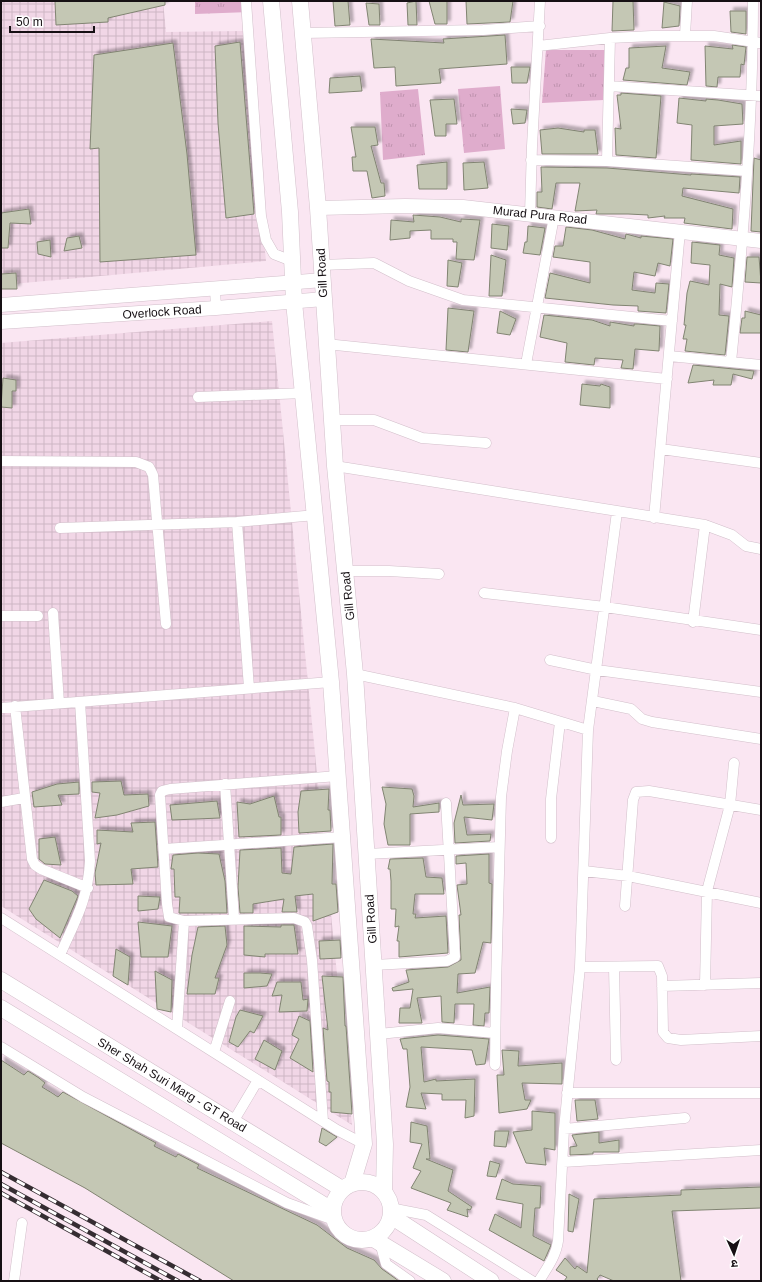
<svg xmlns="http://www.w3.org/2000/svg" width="762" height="1282" font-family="Arial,'Noto Sans Devanagari',sans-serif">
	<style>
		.industrial { fill: url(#industrial-grid) }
		.grass { fill: url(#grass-tufts) }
		.building { fill: #c4c7b4; stroke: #818472; filter: url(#shadow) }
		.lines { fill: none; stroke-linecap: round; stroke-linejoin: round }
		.street-casing { stroke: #d2bfca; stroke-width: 11 }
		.secondary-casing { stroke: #d2bfca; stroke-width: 15 }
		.primary-casing { stroke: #d2bfca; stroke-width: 17 }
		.street { stroke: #fff; stroke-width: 10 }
		.secondary { stroke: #fff; stroke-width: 14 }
		.primary { stroke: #fff; stroke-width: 16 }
		.rail-casing { stroke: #352d32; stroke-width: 4.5 }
		.rail { stroke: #fff; stroke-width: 3; stroke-dasharray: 9; stroke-linecap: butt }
		.labels { text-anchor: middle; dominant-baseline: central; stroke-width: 3; stroke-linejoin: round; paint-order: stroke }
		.street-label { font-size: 12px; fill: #161014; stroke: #fff }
	</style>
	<defs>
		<pattern id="industrial-grid" width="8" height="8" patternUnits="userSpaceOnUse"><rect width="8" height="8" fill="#f1d6e6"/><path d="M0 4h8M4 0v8" fill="none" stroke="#ceb7c4"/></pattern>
		<pattern id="grass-tufts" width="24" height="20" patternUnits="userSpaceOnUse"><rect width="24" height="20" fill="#dfaccc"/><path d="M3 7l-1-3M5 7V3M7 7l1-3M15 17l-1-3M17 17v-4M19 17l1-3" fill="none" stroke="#bf93ae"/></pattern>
		<filter id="shadow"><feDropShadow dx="3.5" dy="-3.5" stdDeviation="1" flood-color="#0004"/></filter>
	</defs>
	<rect width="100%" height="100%" fill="#fae6f2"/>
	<!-- industrial -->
	<path class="industrial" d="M1 1H163L166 32 243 31 266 261 1 285Z
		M272 321 352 1125 1 906V343Z"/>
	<!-- grass -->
	<path class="grass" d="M195 1H249L250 12 195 14Z
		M546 50H606L604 100 542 103Z
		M500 86 505 149 464 153 458 89Z
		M418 89 425 155 383 160 380 92Z"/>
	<!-- building -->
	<path class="building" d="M55 1H165V5L108 18V22L56 25Z
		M333 1H348L350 25 335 26Z
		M416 1 417 25H408L407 3Z
		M429 1H447V24H435Z
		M466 1H513L510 22 467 24Z
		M613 1H633L634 30 612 31Z
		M664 2 680 6 679 26 662 28Z
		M366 3 379 4 380 25H369Z
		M730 11H746V34L731 32Z
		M505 35 507 64 439 69 441 83 396 86 395 67 374 68 371 39 444 43 443 39Z
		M240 42 254 214 226 218 218 123 215 46Z
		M173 43 187 154 196 255 100 262 99 148 90 149 94 55Z
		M732 45 746 47 744 65 741 64 740 77H718L717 87 706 86 705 46 733 49Z
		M666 46 662 68 690 72 687 85 623 80 626 68H629V48Z
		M511 67H530L527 83H512Z
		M360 76 362 91 329 93 330 78Z
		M621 93 661 96 656 158 616 155 615 128 621 129 617 95H621Z
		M679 98 706 101V99L718 100 742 104 743 124 714 126V145L741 141V164L691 160 692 125 677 123Z
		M454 99 457 124H446V136H435L430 100Z
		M511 109 527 110 525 123 513 124Z
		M351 127H375L378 145 371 146 381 183H384L385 196 372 198 367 171H353L352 157H356Z
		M558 128 584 132V130H595L598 154H542L540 130Z
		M754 158 761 160V232L751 231Z
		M447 162V189H419L417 165Z
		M484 162 488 188 464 190 463 163Z
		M541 167 607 168 691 175V174L740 177 739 193 683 188 682 196 733 209 732 229 684 223 685 218H664L665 216 648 218V215L628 214H596L597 210 575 211 580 183H556L552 209 537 207V192H542Z
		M29 209 31 224 10 223 8 248H1V213Z
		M413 215 440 217 461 222V219L480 220 474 260 456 259 457 242H453V239H431V230L410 231V238L390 240 391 220 414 222Z
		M492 224 509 226 507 250 491 248Z
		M528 226 545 228 540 255 523 253 525 242H527Z
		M566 227 592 230 625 239 626 234 641 238V236L673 239 670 266 658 263 655 276 634 272 632 290 655 293 656 283 669 284 666 313 638 311V306L613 305 545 298 550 273 590 283V262L553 257 555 246H563Z
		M79 236 82 248 64 251 67 238Z
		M50 240 51 257 38 254 37 242Z
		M692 242 720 245 719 255 734 258 732 287 720 284 719 315 729 316 725 355 685 351 687 339H683L686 325H684L687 293 690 281 709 285 710 265 691 263Z
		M491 255 506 260 502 296H489Z
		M747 257H759L761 283 745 282Z
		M448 260 462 263 458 287 447 286Z
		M16 273 17 289H1V274Z
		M448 308 474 311 468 352 446 350Z
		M500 311 516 319 510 335 497 333Z
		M745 311 761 315V333H740L742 318H745Z
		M544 315 592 320 610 326V322L634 326V324H638L660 326 659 351 635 349 633 369 621 368 623 360 595 358 594 365 565 362 567 343 540 337Z
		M693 365 754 371 752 379 733 374 731 385H713L714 380 688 383Z
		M3 378 16 380V391H12V408L1 407Z
		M582 384 600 386 601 384 610 387V408L580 405Z
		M121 781 124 795 148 794 149 806 117 815 95 818 100 793 92 792V782Z
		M79 782V794L58 795 62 805 34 807 32 792 57 784Z
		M382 787 412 789 414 796 413 807 439 803V812L410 814V845H388L384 824 386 804Z
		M329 789 328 810H330L331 831 299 833 298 812 301 791Z
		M461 795 463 805 494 804 492 820 464 817 467 835 491 834 490 841 455 843 454 823Z
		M274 796 279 817H281V835L239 837 237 802 250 804Z
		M217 801 220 818 172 820 170 805Z
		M155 822 158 867 131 869 133 884 96 885 95 873 101 843 97 844V830L133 832 131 823Z
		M55 837 61 865 45 864 39 859V839Z
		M333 844 332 884H336L338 912 313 921V894L295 896 297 912H282L284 899 253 904V913H240L238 887 240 850 281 848 282 873 291 874 294 847Z
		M198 853 219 854 225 881 227 913H179L180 897H175L174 869H171L173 855Z
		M489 854V883L492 884 491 943 483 942 475 973 458 974 457 993 490 987 489 1013H485L484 1026 473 1025 474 1004H455L454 1023 442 1022 441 996 417 998 422 1023H399L400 1008H410L413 989 393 991 392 988 409 982 406 970 448 967 461 960 459 915H461L457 885 467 884 466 863 456 864V856Z
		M423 858 426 877 442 878 444 894H415L413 914H416L415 918 446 916 448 953 399 957V941H397L399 926 395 927 396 909H391V881L390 869H388L390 859Z
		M44 880 72 891 78 896 60 938 36 919 29 909Z
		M138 896 160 897 158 909 138 911Z
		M138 922 172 926 168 957H141Z
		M281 925H294L298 954H265V957L244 955V926L281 927Z
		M225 926 227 945 215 978H219L215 994H187L192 955 198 927Z
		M340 940 341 958 320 959 319 941Z
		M116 949 130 957 128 985 113 976Z
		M155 971 172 980 171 1012 157 1009Z
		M244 973H260L272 974 267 986 244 988Z
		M322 976 343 977 345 1026H346L352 1114 331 1112V1092H329V1082L327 1081 323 1028 328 1030Z
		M277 982H301L303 1000 308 999 307 1011 279 1012 282 995 272 996Z
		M240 1010 263 1016 254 1033 250 1031 238 1047 229 1042 236 1017Z
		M299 1016 310 1021 313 1072 290 1058 299 1039 292 1035Z
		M438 1035 489 1039 485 1064 476 1065 472 1050 421 1047 424 1082 436 1079V1081L475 1079 474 1116 465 1118 466 1100H442V1094L421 1093 426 1109 406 1107 410 1087 407 1049H403L400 1039Z
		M264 1040 282 1051 275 1070 255 1059Z
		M502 1050 519 1051 518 1066 562 1063V1084L522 1083 525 1100H531L527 1109 499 1113 497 1075H504Z
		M1 1060 24 1075 28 1071 39 1078 45 1083 42 1087 52 1093 58 1097 63 1092 156 1143 154 1146 176 1157 178 1154 199 1165 197 1168 317 1225 347 1248 374 1260 382 1269 399 1281H234L85 1188 1 1143Z
		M575 1100H595L598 1119 577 1121Z
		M532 1111 555 1113V1150L544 1148 546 1165 526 1163 513 1132 532 1130Z
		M411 1122 427 1126 430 1159H426L453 1170 448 1191 472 1207 470 1210 467 1209 468 1217 447 1210 451 1203 411 1188 421 1171 413 1168 422 1144 410 1142Z
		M322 1128 337 1137 326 1146 319 1142Z
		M495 1131H509L506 1147 494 1146Z
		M599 1132V1143L619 1140V1152H593V1154L570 1155V1147L577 1146 572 1135Z
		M490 1161 500 1164 496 1177 487 1176Z
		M502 1179 513 1184 541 1186 540 1208H535L533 1236 551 1245 544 1261 489 1230 495 1214 521 1228 523 1204 496 1199Z
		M761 1187V1208L672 1211 681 1281H614L600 1275 597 1279 599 1281H564L567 1277 556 1270 565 1258 575 1269 577 1266 587 1273 594 1199 681 1195V1190Z
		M569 1194 579 1199 573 1232 568 1231Z"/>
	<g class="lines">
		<defs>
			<path id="street" d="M246 1 261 216 266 240 274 254 292 261
				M303 33 483 30 540 26
				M685 35 687 1
				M610 38 652 36H714L761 43
				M538 46 610 38 607 161
				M609 86 761 96
				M531 160 607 161 747 171
				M530 214 532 146 540 1
				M322 265 374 263 409 281 463 300 672 321
				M215 289 216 308
				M326 344 667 379
				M669 356 761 365
				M731 362C743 242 753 122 753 1
				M526 364 554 217
				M198 397 304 393
				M332 420H374L422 438 486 443
				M661 449 761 463
				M1 461 136 462 149 467 153 475 166 624
				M335 466 705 525 732 535 746 546 761 549
				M654 518 680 231
				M237 522 249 688
				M60 528 237 522 316 515
				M345 571H389L439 574
				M484 593 605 607 761 630
				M53 613 59 703
				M1 616H38
				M693 622 705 525
				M550 660 597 670 761 692
				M355 674 515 708 588 730
				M593 701 631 709 642 719 652 722 761 739
				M15 706 32 859 35 865 41 869 88 888
				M1 708 331 682
				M225 784 234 918
				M1 802 24 798
				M551 838V799L560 722
				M164 849 343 837
				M367 854 499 847
				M584 871 628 876 761 903
				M625 906 633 800 636 792 649 791 761 810
				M1 918 337 1130 364 1144
				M60 955C75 921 88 900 90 861L80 702
				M374 965 447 961 455 957 446 803
				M580 967 658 966 662 976 663 1032 668 1038 681 1040 761 1036
				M614 967 616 1060
				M705 985 707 891 730 805 734 763
				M662 986 761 983
				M177 1029 184 921
				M379 1034 438 1028 495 1033
				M1 1047 83 1097 287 1203 334 1220
				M214 1052 230 1001
				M495 1065 496 987 501 797 507 751 515 708
				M567 1093H761
				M323 1121 312 960 307 926 305 922 294 918 184 921 169 917 167 904 160 795 162 791 170 789 338 776
				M233 1122 258 1080
				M564 1129 685 1118
				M563 1162 761 1150
				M390 1208 426 1215 532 1281
				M380 1243 386 1264 410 1281
				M14 1281 22 1223
				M539 1281C547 1268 556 1256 558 1241L564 1129 580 967 588 730 617 512"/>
			<path id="secondary" d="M318 208 405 206 463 207 761 241
				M1 305 323 280
				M1 322 216 308 324 299"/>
			<path id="primary" d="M271 1 290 212 294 302 331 682 364 1144 352 1184
				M300 1 318 208 335 466 355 674 385 1144 384 1192
				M1 980 342 1189
				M1 1008 332 1210
				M333 1211a29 29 0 1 1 58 0a29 29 0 1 1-58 0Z
				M391 1216 491 1281
				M372 1238 443 1281"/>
		</defs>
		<!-- street casing -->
		<use href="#street" class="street-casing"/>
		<!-- secondary casing -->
		<use href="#secondary" class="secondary-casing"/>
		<!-- primary casing -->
		<use href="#primary" class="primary-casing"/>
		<!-- street -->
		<use href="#street" class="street"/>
		<!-- secondary -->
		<use href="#secondary" class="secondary"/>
		<!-- primary -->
		<use href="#primary" class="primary"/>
		<defs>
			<path id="rail" d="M1 1172 200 1281
				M1 1184 178 1281
				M1 1193 161 1281"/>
		</defs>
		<!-- rail casing -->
		<use href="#rail" class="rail-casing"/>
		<!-- rail -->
		<use href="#rail" class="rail"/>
	</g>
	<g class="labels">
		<!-- street labels -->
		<g class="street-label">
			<text transform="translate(540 215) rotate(6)">Murad Pura Road</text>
			<text transform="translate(322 273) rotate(-93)">Gill Road</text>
			<text transform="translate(162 312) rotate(-4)">Overlock Road</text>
			<text transform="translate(348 596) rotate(-96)">Gill Road</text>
			<text transform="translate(371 919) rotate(-94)">Gill Road</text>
			<text transform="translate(172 1085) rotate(31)">Sher Shah Suri Marg - GT Road</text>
		</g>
	</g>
	<!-- border -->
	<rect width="762" height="1282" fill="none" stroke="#161014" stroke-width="4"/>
	<!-- north arrow -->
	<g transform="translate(734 1254) rotate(177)" stroke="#ffffff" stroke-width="3" paint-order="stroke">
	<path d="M0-3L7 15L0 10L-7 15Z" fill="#161014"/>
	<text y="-6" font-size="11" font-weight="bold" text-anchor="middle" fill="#161014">उ</text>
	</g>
	<!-- scale -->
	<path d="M10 26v6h84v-6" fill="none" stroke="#161014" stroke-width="2"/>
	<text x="16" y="26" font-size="12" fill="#161014" stroke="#ffffff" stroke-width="3" paint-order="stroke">50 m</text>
</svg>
